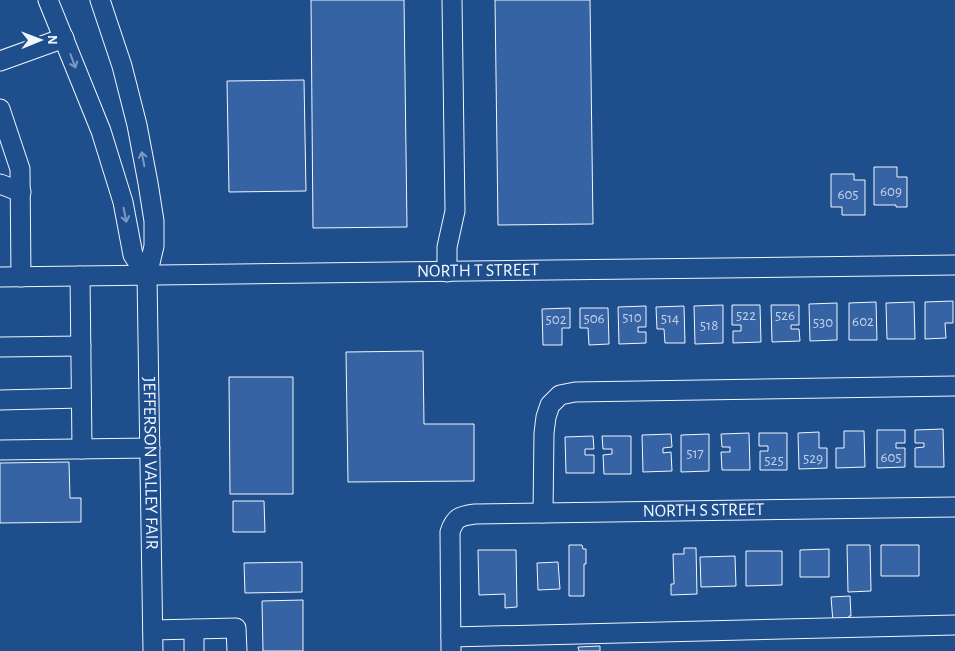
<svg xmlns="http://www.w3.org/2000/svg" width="955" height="651" font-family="'Alegreya Sans',sans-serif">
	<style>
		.building { fill: #3563a3; stroke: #f2f6ff }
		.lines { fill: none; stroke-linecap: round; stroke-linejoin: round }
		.minor-casing { stroke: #f2f6ff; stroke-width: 21 }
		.minor { stroke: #1f4e8c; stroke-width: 19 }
		.oneway { stroke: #7e9ac0 }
		.labels { text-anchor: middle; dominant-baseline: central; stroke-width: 4; stroke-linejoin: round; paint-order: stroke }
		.number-label { font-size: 15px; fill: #c3d1e8 }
		.street-label { font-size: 18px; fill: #f2f6ff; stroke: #1f4e8c }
	</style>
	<rect width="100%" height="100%" fill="#1f4e8c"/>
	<!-- building -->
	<path class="building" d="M311 0H404L407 227 313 228Z
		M495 0H590L593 224 498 225Z
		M304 80 306 191 229 192 227 81Z
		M874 167H897V177H907V207H896V205H874Z
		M831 174H854V180H865V215H842V207H831Z
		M953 301V323H945L946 338 925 339V302Z
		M876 302 877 340H849V303Z
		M914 302 915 339H887L886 303Z
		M837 303V340L810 341 809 304Z
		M723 305V343L695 344 694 306Z
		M732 305H760L761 342 733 343V331H741V325H732Z
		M771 305H799V325H791V329H799L800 341 772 342Z
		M646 306V327H638V332H646V343L619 344 618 307Z
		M684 306 685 343H665L664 329H657L656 307Z
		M570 308V328H562V345H543L542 309Z
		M580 308H608L609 344 589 345 588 328H580Z
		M423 351 424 424H474V481L348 482 346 352Z
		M229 377H293V494H230Z
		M943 429 944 467H915V448L924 447V443H915V430Z
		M877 430H905V443H896V448H905V467L877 468Z
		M844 431H864L865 467 836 468V448H844Z
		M819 432V448H827V468L799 469 798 433Z
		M749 433 750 470H722L721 452H730V447H722L721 434Z
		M759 433H787V470H760V451H768V446H759Z
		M671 434 672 447 663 448V453L671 452 672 471 643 472 642 435Z
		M709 434V471L681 472V435Z
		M593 436 594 449H585V455H594V473H566L565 437Z
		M602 436H631V474H604L603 455 612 454V449H603Z
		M69 462 70 498H81V522L0 523V463Z
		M233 501H264L265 532H233Z
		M569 545H582L583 549H586V564H584V596H569Z
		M847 545H870L871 591 848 592Z
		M881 545H919V576H881Z
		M684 548H696L697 594 671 595V584H674L673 554H684Z
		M829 549V577H800V550Z
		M478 550H516L517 607 505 608V594L479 595Z
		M746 551H782V585L746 586Z
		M735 556 736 586 701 587 700 557Z
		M302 562V592L245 593 244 563Z
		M558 562 560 589 538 590 537 563Z
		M850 596 851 616H849V621L833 622 831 597Z
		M303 600V651H263L262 601Z
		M600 646V651H579L578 647Z"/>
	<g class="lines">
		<defs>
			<g id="minor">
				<path d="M48 0 101 131 123 202 133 255 147 276"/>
				<path id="s1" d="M100 0 122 66 137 125 148 183 154 221V246L147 276 153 651"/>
				<path d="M0 61 64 38"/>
				<path d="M0 109 20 169 21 277"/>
				<path d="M0 184 21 192"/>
				<path d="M447 272V247L455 211 452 0"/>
				<path d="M80 276 82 449"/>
				<path id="s2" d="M0 277 955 265"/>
				<path d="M0 347 81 346"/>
				<path d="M0 400 81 398"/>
				<path d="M0 450 150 448"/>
				<path d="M543 513 544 433 546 417 550 405 560 395 575 392 955 386"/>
				<path d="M194 629V651"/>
				<path d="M153 630 236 628 237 651"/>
				<path d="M451 637 955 625"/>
				<path id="s3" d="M451 651 450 532C455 517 460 516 475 514L955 507"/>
			</g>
		</defs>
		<!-- minor casing -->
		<use href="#minor" class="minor-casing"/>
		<!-- minor -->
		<use href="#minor" class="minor"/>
	</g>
	<!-- one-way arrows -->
	<defs><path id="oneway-shaft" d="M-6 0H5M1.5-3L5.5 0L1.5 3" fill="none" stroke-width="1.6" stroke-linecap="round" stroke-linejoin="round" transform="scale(1.25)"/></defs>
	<g class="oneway">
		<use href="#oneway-shaft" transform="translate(73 61) rotate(69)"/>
		<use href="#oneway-shaft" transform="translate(143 159) rotate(-101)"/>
		<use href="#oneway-shaft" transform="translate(125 215) rotate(79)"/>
	</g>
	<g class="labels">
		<!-- number labels -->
		<g class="number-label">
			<text x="891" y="191">609</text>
			<text x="848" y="194">605</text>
			<text x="746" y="315">522</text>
			<text x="785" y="315">526</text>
			<text x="632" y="317">510</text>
			<text x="594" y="318">506</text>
			<text x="670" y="318">514</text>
			<text x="556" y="319">502</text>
			<text x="863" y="321">602</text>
			<text x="823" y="322">530</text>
			<text x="709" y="325">518</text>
			<text x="695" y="453">517</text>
			<text x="891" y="457">605</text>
			<text x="813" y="458">529</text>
			<text x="774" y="460">525</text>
		</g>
		<!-- street labels -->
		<g class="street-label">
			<text stroke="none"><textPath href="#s2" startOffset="478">NORTH T STREET</textPath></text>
			<text stroke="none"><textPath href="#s1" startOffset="471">JEFFERSON VALLEY FAIR</textPath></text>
			<text stroke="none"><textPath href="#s3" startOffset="381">NORTH S STREET</textPath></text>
		</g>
	</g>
	<!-- north arrow -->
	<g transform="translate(40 40) rotate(89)" stroke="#1f4e8c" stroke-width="4" paint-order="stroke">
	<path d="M0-4L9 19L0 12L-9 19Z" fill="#f2f6ff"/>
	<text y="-8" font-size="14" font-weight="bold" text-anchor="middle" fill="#f2f6ff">N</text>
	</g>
</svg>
